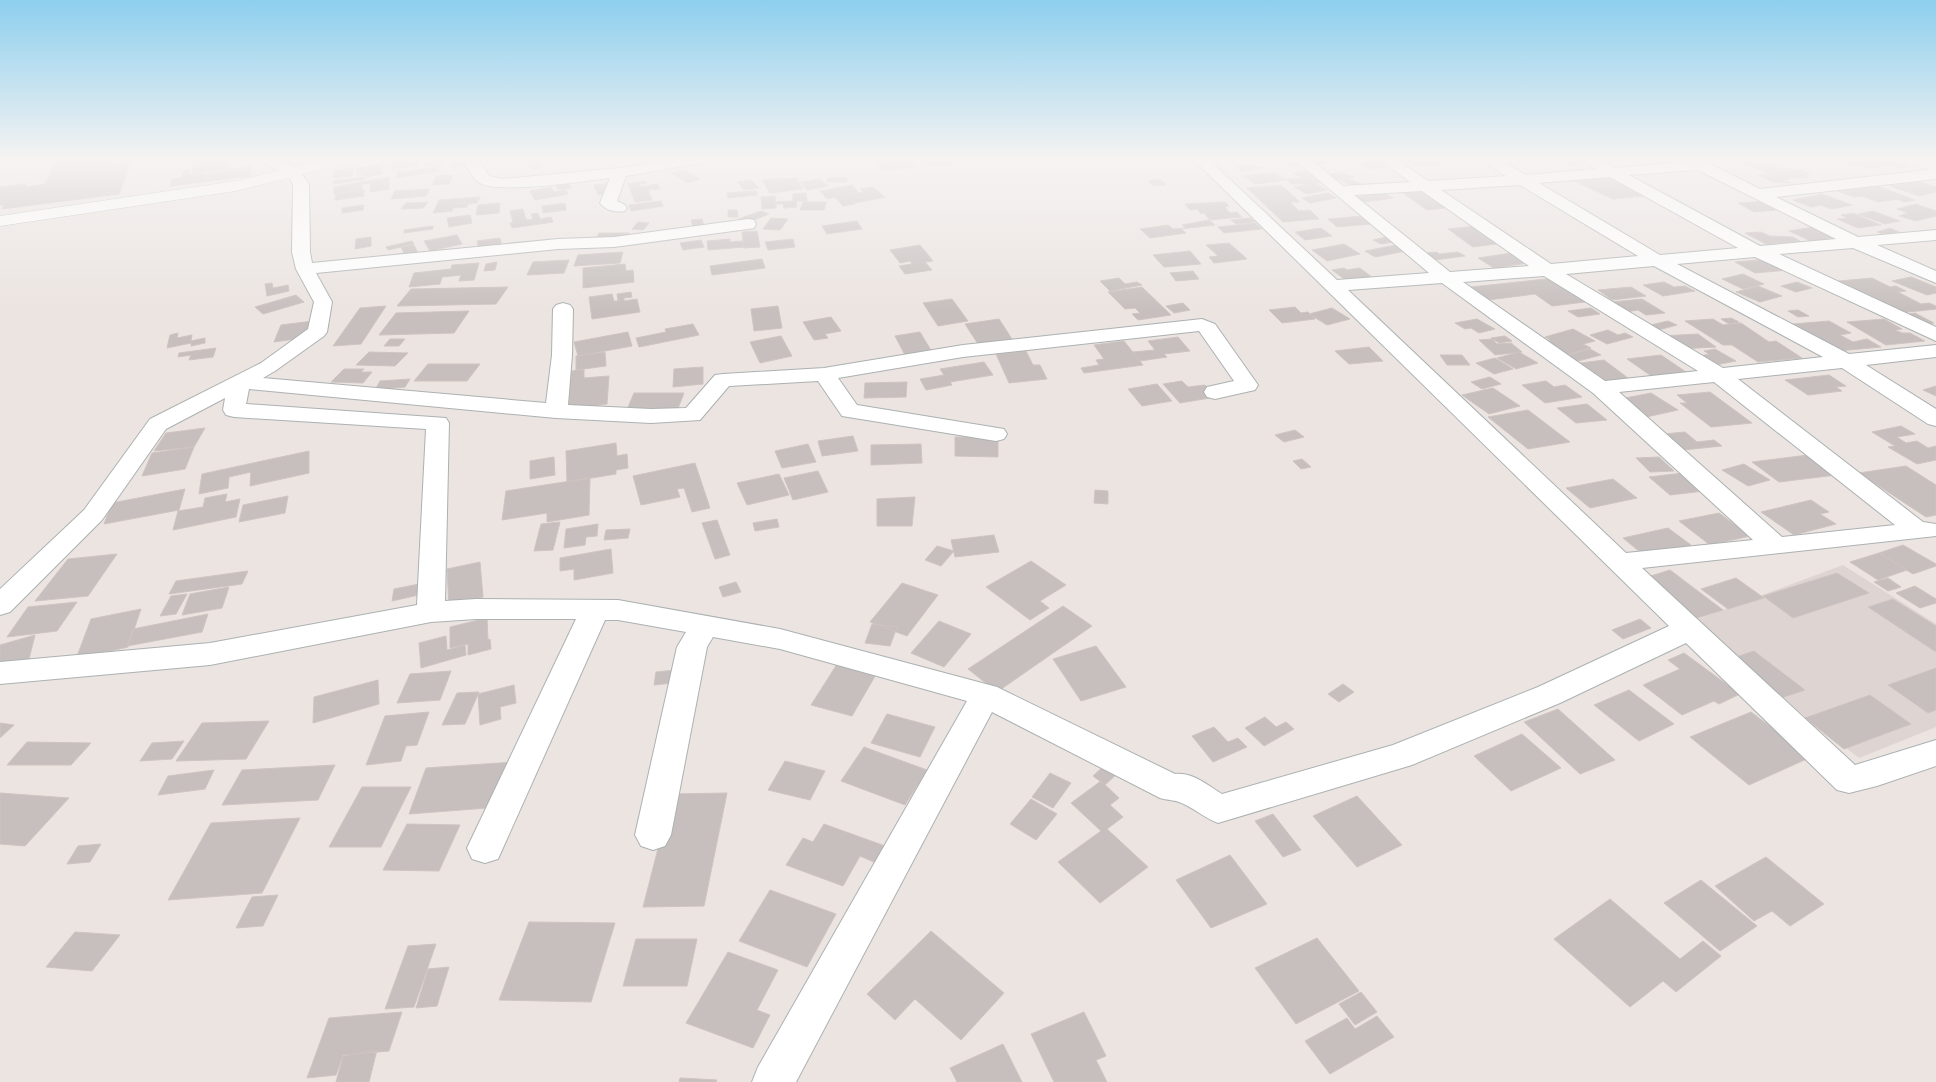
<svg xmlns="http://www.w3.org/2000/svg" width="1936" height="1082" font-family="Signika,sans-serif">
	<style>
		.education { fill: #ded5d2 }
		.building { fill: #c6bfbe; stroke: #cfc4c0 }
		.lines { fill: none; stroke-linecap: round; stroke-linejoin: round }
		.street-casing { stroke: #acb1b2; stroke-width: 2 }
		.secondary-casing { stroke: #abb2b3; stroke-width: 1 }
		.street { fill: #fff; fill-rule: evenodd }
		.secondary { fill: #fff; fill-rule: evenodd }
	</style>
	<rect width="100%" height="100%" fill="#ebe4e1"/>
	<!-- education -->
	<path class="education" d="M1843 565 1936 624V727L1859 758 1685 624Z"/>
	<!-- building -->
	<path class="building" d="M68 159H113L111 164 131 161 119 194 2 209 4 205H0V187L26 184 25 187 45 184 57 160Z
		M229 159 228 169 192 174 194 160Z
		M418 159 417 166 391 169 392 161Z
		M446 159 442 165 424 166 429 160Z
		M451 159H473L475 164 454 167Z
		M483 159H507L508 160 486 163Z
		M901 159H909L916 166 883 171 876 162Z
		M917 159H957L961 162 938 166 935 164 925 165Z
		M1018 159H1041L1044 162 1024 164Z
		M1047 159H1069L1070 161 1050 163Z
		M1279 159H1300L1309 165 1290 167Z
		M1313 159H1339L1340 160 1316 165 1307 160Z
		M1380 159 1393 165 1372 169 1359 163Z
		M1406 159H1436L1443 164 1415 166Z
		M1547 159H1580L1589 163 1568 165 1562 162 1555 163Z
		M1660 159H1680L1687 162 1665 165 1652 160Z
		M1734 159H1757L1751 160 1762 165 1769 164 1780 168 1799 170 1810 174 1804 175 1808 177 1795 178 1785 177 1790 179 1783 180 1791 183 1773 182 1758 175 1771 174Z
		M1855 159H1890L1906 165 1902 166 1907 167 1899 168 1891 165 1868 168 1848 163 1855 162 1849 160Z
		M538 161 542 167 531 169 527 163Z
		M381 165 382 174 365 177V174L357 175V168Z
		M1251 165 1265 168 1242 171 1236 167Z
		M251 166 250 176 170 186 172 179 182 177 183 171 190 170 189 175 204 173 203 175Z
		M438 167V171L397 178V172Z
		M353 168 352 176 333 178 334 171Z
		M685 170 700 179 687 183 672 173Z
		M1310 171 1320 176 1303 179 1293 173Z
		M1274 172 1286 180 1255 184 1243 176Z
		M1340 172 1354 177 1349 179 1364 185 1356 187 1327 175Z
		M1611 174 1654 195 1613 199 1568 178Z
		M453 175 449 184 432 185 436 176Z
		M364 177 365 179 334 184 333 181Z
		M389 177V189L370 192V183L362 184V190L334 194V187Z
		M847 177V182H827V178Z
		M779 178 780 179 796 178 803 189 770 193 762 180Z
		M1314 178 1320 183 1291 184 1286 179Z
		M819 179 829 186 807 190 800 182Z
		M1160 179 1166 185 1153 186 1148 181Z
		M751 180 759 188 744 190 737 182Z
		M646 181 647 183 639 184 640 187 658 184 660 189 648 190 652 200 635 202 628 184Z
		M1918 181 1936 187V192L1919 196 1890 186Z
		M569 183 571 188 558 190 556 185Z
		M613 183 616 192 598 195 594 185Z
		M1314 183 1327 190 1307 194 1294 187Z
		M852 185 859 193 846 195 855 204 843 206 835 197 827 199 820 191Z
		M1281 185 1300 202H1290L1299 211 1310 210 1319 219 1283 222 1247 188Z
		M1875 185 1915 200 1904 202 1897 199 1878 202 1863 196 1854 197 1838 191Z
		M551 187 554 192 566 190 568 194 535 200 530 191Z
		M873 187 885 197 855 203 847 195 864 192 860 189Z
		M429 189 426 196 391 199 395 191Z
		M364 190V196L335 200 336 194Z
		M756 191 757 195 728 198 727 193Z
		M1429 191 1437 197H1430L1435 201 1442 200 1454 207 1427 210 1403 193Z
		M806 193 807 201H796L797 207 784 208 783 204H776V202L793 201V194Z
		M1328 193 1336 198 1310 203 1302 198Z
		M1384 193 1393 198 1364 202 1355 197Z
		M1822 194 1852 205 1832 209 1820 205 1811 207 1793 200Z
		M775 196 776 208 762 209 761 197Z
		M480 197 477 203 468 204 467 207 453 208 452 211 433 213 439 200Z
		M661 201 663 206 631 211 629 205Z
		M1771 201 1787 209 1754 212 1738 203Z
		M428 202 423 208 401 209 406 203Z
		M803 202H826L824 210H800Z
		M1225 202 1229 206 1225 207 1230 213 1237 212 1242 217 1210 220 1204 213 1201 214 1197 209 1190 210 1185 204Z
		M500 203 499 213 476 215 478 205Z
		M565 203 566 210 543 213 542 206Z
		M1916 204 1936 211V216L1916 221 1899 216 1908 213 1897 209Z
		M364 205 363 210 342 213V208Z
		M523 209 526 220 533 219 531 214 538 213 540 219 551 217 553 222 512 228 510 223 513 222 510 211Z
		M728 210H737L738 217H728Z
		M761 211 769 214 746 223 738 219Z
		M1873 211 1900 221 1885 224 1858 214Z
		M1853 213 1881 225 1858 228 1837 219 1847 218 1841 215Z
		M470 215 472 223 449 227 447 218Z
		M1363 216 1372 224 1337 227 1328 219Z
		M771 218 788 219 780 230 763 229Z
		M1250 218 1255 222 1236 224 1231 220Z
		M702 219 704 226 693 227 691 220Z
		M1209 220 1215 225 1181 229 1186 233 1150 238 1140 229 1168 225 1173 229 1186 228 1182 225Z
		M857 221 862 229 827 234 822 226Z
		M638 222 649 223 643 230 632 229Z
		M1255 223 1262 229 1224 233 1218 227Z
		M433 226V229L404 233V230Z
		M1477 226 1504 243 1473 247 1448 229Z
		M1820 226 1843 237 1811 241 1789 231Z
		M1321 228 1332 236 1305 240 1295 232Z
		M1890 228 1899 232 1886 235 1877 232Z
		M757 231 760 247 744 248 742 232Z
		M1761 232 1770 236 1793 237 1800 241 1766 244 1745 233Z
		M599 233H629L626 239H596Z
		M457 235 462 244 430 251 424 241Z
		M371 237V246L355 249 356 239Z
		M1386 237 1394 242 1381 244 1373 240Z
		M500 238 502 247 479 250 477 241Z
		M730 239V242L743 241 744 247 708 250 707 241Z
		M793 239 795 247 768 250 765 242Z
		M701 240 704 247 683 250 680 243Z
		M412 241 414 244 388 250 386 247Z
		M1229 243 1247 259 1214 263 1209 257 1218 256 1206 245Z
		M1344 244 1360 254 1327 261 1312 250Z
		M414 245 420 257 394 255 404 253 401 247Z
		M920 245 933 261 925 262 932 270 905 274 899 266 912 264 910 261 900 263 890 250Z
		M1396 245 1406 251 1375 257 1365 251Z
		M1190 251 1201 264 1164 267 1153 255Z
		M623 252 620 263 574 266 578 255Z
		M1437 252 1439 254 1458 252 1465 256 1435 260 1425 253Z
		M1511 253 1528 263 1494 268 1478 258Z
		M762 259 765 268 712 275 710 266Z
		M1769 259 1789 270 1755 273 1735 262Z
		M569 260 564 273 527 275 533 262Z
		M497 262 495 270 484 271 486 264Z
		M479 263 474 280 459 281 461 275 442 277 440 284 409 287 414 273 451 269 452 265Z
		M625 264 626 271 633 270 634 282 583 288V268Z
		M1344 268 1347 270 1360 268 1373 278 1347 281 1332 270Z
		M1193 271 1199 279 1176 281 1170 273Z
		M1743 274 1764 284 1743 289 1722 279Z
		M1911 277 1936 287V293L1927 295 1892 281Z
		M1119 278 1125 284 1137 282 1142 285 1110 291 1100 281Z
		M1555 278 1574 291H1569L1585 302 1552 306 1535 294 1488 300 1471 287Z
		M1872 278 1890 287 1896 286 1906 291 1898 292 1921 304 1929 303 1936 306V309L1899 313 1839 281Z
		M1664 282 1674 287 1685 286 1695 291 1663 296 1643 285Z
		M1797 282 1812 288 1796 292 1781 286Z
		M272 283 273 288 288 285 289 291 267 296 265 284Z
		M1758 286 1782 296 1760 302 1736 292Z
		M508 287 496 304 397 306 411 289Z
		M1142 287 1171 315 1138 320 1132 314 1140 313 1135 308 1125 309 1108 292Z
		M1631 287 1646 296 1612 300 1598 290Z
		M631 292 632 297 624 298V301L637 299 640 312 592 319 589 297 612 294 614 301H618L617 294Z
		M296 295 304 302 263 314 255 307Z
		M952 299 968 321 938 326 923 303Z
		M1642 299 1665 313 1646 315 1638 310 1626 312 1612 302Z
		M1183 303 1190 310 1174 313 1166 306Z
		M386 306 361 344 333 346 360 308Z
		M778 306 782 328 754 331 751 309Z
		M1295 307 1301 313 1308 312 1315 319 1282 323 1269 310Z
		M1332 308 1350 319 1327 325 1309 314Z
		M1591 308 1600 314 1578 317 1568 311Z
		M1798 310 1809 316 1798 317 1788 311Z
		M469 311 454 333 379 335 396 313Z
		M1915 313 1934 323 1922 325 1903 315Z
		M831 317 841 331 825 334 828 338 814 340 803 322Z
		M1731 318 1739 322 1729 324 1721 319Z
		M999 319 1012 339 978 344 965 324Z
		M1477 319 1495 329 1479 333 1471 328 1465 329 1455 323Z
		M1713 319 1723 325 1741 323 1769 342 1776 341 1802 358 1758 362 1732 345H1723L1685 321Z
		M1884 319 1902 329 1895 330 1902 333H1910L1925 341 1886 345 1847 322Z
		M321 320 319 326 329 325 325 335 274 342 281 325Z
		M1668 321 1677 325 1655 331 1646 326Z
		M1829 321 1851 333 1840 335 1853 342 1867 339 1881 347 1838 351 1793 324Z
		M693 324 699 335 639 347 636 338 666 332 665 329Z
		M1573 329 1595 341 1583 344 1591 348 1559 357 1535 343 1550 340 1545 337Z
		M1608 330 1618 335 1625 333 1633 337 1607 344 1590 335Z
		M628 332 632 346 578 356 574 342Z
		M920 332 932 352 906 357 895 336Z
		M178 333 177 338 192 335 191 341 205 338V343L191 346V343L167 348 170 335Z
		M1698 334 1716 347 1678 349 1661 336Z
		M781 336 792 356 760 363 750 342Z
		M1505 336 1512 341 1499 343 1491 338Z
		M1178 337 1190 351 1164 354 1167 357 1140 361 1133 352 1155 350 1148 341Z
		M390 339H405L399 346H384Z
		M1492 339 1497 344 1511 343 1522 352 1495 355 1479 340Z
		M1124 341 1143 365 1084 373 1081 368 1099 365 1096 360 1104 359 1094 345Z
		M1369 347 1383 361 1349 364 1335 351Z
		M216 348 213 357 189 360 191 355 178 357 179 353Z
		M1590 349 1601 355 1567 364 1557 358Z
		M1715 349 1736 361 1705 367 1691 358 1709 354 1704 351Z
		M1026 351 1033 365H1040L1047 379 1009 383 996 354Z
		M369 352 408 353 395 366 356 365Z
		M605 352 606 366 576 370V356Z
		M1519 352 1538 363 1516 369 1497 358Z
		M1440 355H1462L1470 365H1447Z
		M1661 355 1689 374 1654 378 1627 359Z
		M1495 358 1513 369 1494 374 1476 363Z
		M1604 360 1628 378 1589 383 1565 365Z
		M984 362 993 375 950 382 952 385 926 390 920 379 944 375 940 369Z
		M428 364H480L467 381H414Z
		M703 367V384L673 387 674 369Z
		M344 369H364L361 372H372L363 383 331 382Z
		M584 369V378L609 376 607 404 568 409 572 371Z
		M1829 375 1846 386 1836 387 1842 391 1808 395 1785 380Z
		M1490 377 1501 384 1482 389 1471 382Z
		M410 379 405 387 375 390 380 381Z
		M1182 381 1188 387 1205 385 1216 397 1180 403 1163 384Z
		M1546 381 1554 387 1565 385 1582 397 1545 403 1522 385Z
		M907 382 906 397 864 398 865 383Z
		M1157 384 1172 401 1142 406 1128 389Z
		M1936 386V396L1923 390Z
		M1493 388 1520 406 1489 414 1462 395Z
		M1710 392 1752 423 1711 427 1680 403H1687L1677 395Z
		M634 393H684L677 411 626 412Z
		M1651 393 1678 410 1642 418 1615 400Z
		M1587 404 1607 420 1576 423 1557 408Z
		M1528 410 1570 442 1528 449 1488 417Z
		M1901 426 1915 434 1897 437 1906 443 1917 441 1928 448 1936 446V460L1917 464 1888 447 1895 446 1872 432Z
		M205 428 194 447 154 451 166 433Z
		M1295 430 1304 437 1284 442 1275 435Z
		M1685 432 1697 442 1714 440 1722 446 1673 451 1653 435Z
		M853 436 858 451 822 456 818 441Z
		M955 437H998V457L955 456Z
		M616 443 617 456 627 454 628 468 616 470V474L567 482 566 451Z
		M808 444 816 462 782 468 775 451Z
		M921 444 922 463 871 465V445Z
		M194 447 185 469 142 476 152 453Z
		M309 451V473L250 486 251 472 229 477 228 488 199 494 202 474Z
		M1808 455 1836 475 1779 482 1752 462Z
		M554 457 555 475 530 479V461Z
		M1659 457 1674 471 1650 472 1636 458Z
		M1302 459 1311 467 1301 469 1293 461Z
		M695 463 710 508 692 512 684 488 677 489 680 497 641 505 633 476Z
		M1744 464 1770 480 1748 486 1722 470Z
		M1906 466 1936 485V515L1926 517 1859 473Z
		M818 471 828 492 793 500 784 478Z
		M1683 473 1704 491 1670 495 1649 477Z
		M779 474 789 495 747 505 737 483Z
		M590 478 589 515 547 522V513L502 520 506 491Z
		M1613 479 1637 498 1590 508 1566 488Z
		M185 489 179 510 104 524 112 503Z
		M1095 490 1108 491V504L1094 503Z
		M227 494 225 502 240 499 236 517 173 530 178 511 203 507 205 498Z
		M288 496 285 513 239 522 243 505Z
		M915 497 912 526H877V499Z
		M1811 500 1829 512 1820 514 1836 524 1794 535 1761 512Z
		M1719 513 1750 536 1710 545 1679 521Z
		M777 519 779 527 755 531 753 523Z
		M717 520 730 555 715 559 702 523Z
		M560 522 553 550 534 551 541 524Z
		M598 524 597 536 586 537 585 545 564 548 566 529Z
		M1668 528 1691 545 1645 556 1623 538Z
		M630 529 628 538 604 540 606 530Z
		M994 535 999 552 955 557 951 540Z
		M1903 545 1936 564V566L1913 574 1879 553Z
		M937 546 954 551 941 566 925 560Z
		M611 549 613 573 574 580V569L560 571V558Z
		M1879 553 1907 570 1878 580 1850 562Z
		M117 554 88 596 35 601 68 559Z
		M1031 561 1066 585 1040 601 1049 608 1030 620 986 587Z
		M480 562 483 597 449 606 447 569Z
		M1670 570 1723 610 1694 619 1641 579Z
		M248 571 242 584 169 594 176 581Z
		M1837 573 1869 593 1793 618 1763 596Z
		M1736 578 1764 598 1728 609 1701 589Z
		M1888 578 1901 587 1888 591 1874 582Z
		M736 582 741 592 723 597 719 587Z
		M424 583 423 594 392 601 394 589Z
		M902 583 938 595 907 636 870 622Z
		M1915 586 1936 599V603L1920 608 1896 593Z
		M229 587 222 608 182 615 190 594Z
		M187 594 176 614 160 616 171 596Z
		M1893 599 1936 626V652L1868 607Z
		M77 602 57 631 7 637 28 607Z
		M1063 606 1092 626 997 692 968 669Z
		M141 609 128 647 76 659 91 619Z
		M208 614 202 632 127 646 133 629Z
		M487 618 488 640 490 639 491 649 468 655V644L450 648V627Z
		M1640 619 1651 628 1623 639 1612 630Z
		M939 621 971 634 944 667 911 653Z
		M872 624 897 627 890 646 865 643Z
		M35 635 29 659 0 667V645Z
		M446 636 447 650 465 645 466 655 421 668 419 643Z
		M1096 646 1126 687 1081 701 1053 659Z
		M1754 651 1805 690 1781 698 1730 659Z
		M1684 653 1740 694 1719 704 1714 701 1682 715 1643 685 1680 669 1668 660Z
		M839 661 878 671 852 716 811 705Z
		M1936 668V710L1928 713 1888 685Z
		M675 670 673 683 654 685 656 672Z
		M451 671 440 700 397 703 410 674Z
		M378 680 379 704 313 723 314 697Z
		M1343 684 1354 692 1339 702 1328 694Z
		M514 685 516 703 500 707 501 719 480 725 478 694Z
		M1629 690 1674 724 1639 741 1594 705Z
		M479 692 465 724 442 725 457 693Z
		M1870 695 1911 724 1844 749 1805 718Z
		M1558 709 1615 760 1580 774 1524 722Z
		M429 712 417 745 406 746 401 761 366 765 385 716Z
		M1751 712 1811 757 1749 785 1690 737Z
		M887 714 935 727 920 757 871 743Z
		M1265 717 1276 727 1286 722 1294 729 1264 746 1245 728Z
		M269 721 246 759 176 761 202 723Z
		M0 723 14 725 0 738Z
		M1214 727 1228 742 1238 738 1247 747 1213 762 1192 736Z
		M1522 734 1561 768 1511 791 1474 756Z
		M184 741 172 759 140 761 152 743Z
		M27 742 91 743 71 765H7Z
		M864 747 927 770 905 805 841 781Z
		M785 761 825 771 810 800 768 790Z
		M514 762 500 807 409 814 426 768Z
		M1107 763 1119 772 1105 785 1093 776Z
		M335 765 318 800 222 805 242 770Z
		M214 770 205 789 158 795 168 776Z
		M1050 773 1071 783 1053 808 1032 797Z
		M1101 781 1119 798 1110 805 1123 817 1107 829 1148 867 1100 903 1058 862 1101 831 1071 803Z
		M362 787H411L381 847H329Z
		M0 793 69 798 25 846 0 844Z
		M727 793 704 906 643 907 672 794Z
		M1357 796 1402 845 1357 867 1313 816Z
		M1031 799 1057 814 1036 840 1010 824Z
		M1273 814 1301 850 1283 857 1255 821Z
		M300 818 262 893 168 900 211 823Z
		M407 824 460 825 439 871 383 870Z
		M824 824 885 846 876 863 860 856 843 886 786 865 803 838 813 842Z
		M101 844 90 862 67 864 78 846Z
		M1230 855 1267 904 1211 928 1176 880Z
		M1766 857 1824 904 1790 926 1772 911 1754 921 1715 886Z
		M1701 880 1757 926 1720 951 1664 903Z
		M770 890 836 914 807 967 739 941Z
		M278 895 263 926 236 928 252 897Z
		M1610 899 1680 959 1703 941 1721 956 1676 992 1663 981 1630 1007 1554 939Z
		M529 922 615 923 591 1002 499 1000Z
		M931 931 1004 993 961 1040 915 999 895 1020 867 994Z
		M75 932 120 935 92 971 46 967Z
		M1317 938 1359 991 1296 1024 1255 968Z
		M636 939H697L687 986H623Z
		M436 944 414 1007 385 1009 408 946Z
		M728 952 778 970 757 1010 770 1015 753 1048 686 1023Z
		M449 967 437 1006 416 1008 428 969Z
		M1361 992 1377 1012 1355 1025 1339 1004Z
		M402 1012 389 1051 343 1055 336 1075 307 1078 329 1018Z
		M1084 1012 1106 1056 1096 1060 1107 1082H1054L1031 1034Z
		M1377 1016 1394 1037 1330 1074 1305 1041 1347 1018 1355 1029Z
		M1003 1044 1022 1082H957L950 1068Z
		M377 1050 369 1082H336L343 1056Z
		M680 1078 717 1080 716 1082H679Z"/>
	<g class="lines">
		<defs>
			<path id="street" d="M260 159H279L298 169 309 184 310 252 312 263 558 239 614 237 748 219 754 220 756 224 754 228 748 229 614 247 558 249 316 273 332 302 327 332 324 336 275 371 263 378 546 403 552 355 553 309 556 305 563 303 570 305 573 309 572 355 568 405 651 409 686 408 715 375 723 374 824 368 963 345 1202 319 1215 324 1258 385 1255 390 1215 399 1207 397 1204 392 1207 387 1234 381 1199 331 963 357 838 378 857 405 1004 429 1007 434 1004 439 996 441 842 416 818 381 729 386 700 420 651 423 556 418 249 389 246 404 446 418 449 423 445 601 476 599 618 600 780 629 997 687 1175 774C1193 772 1207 785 1222 794L1393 745 1538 687 1669 626 1193 159H1208L1337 280 1429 273 1294 159H1310L1343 186 1410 182 1379 159H1396L1428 181 1506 176 1481 159H1498L1526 175 1596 169 1581 159H1599L1615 168 1683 162 1681 159H1700L1760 189 1936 169V179L1776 197 1858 237 1936 230V240L1877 245 1936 271V283L1853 248 1779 254 1936 327V341L1755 257 1677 264 1849 354 1936 345V357L1866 365 1936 409V426L1928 424 1842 368 1738 379 1923 522 1936 524V536L1642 568 1855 765 1936 740V766L1877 786 1849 793 1837 790 1686 643 1560 703 1412 765 1218 823C1204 818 1193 807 1179 802 1174 800 1166 800 1160 798L992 712 796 1082H752L758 1067 967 701 780 649 713 637 707 647 671 835 665 846 653 850 641 846 635 835 677 647 686 632 618 620H605L498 859 485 863 472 859 467 848 576 619H476L431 622 210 665 0 684V662L210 643 417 605 426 429 234 417 226 415 223 410 225 398 166 429 102 520 10 612 0 615V589L84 510 150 419 261 363 308 329 314 302 296 269 292 252 293 184 288 175 262 162ZM1698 170 1836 239 1760 246 1629 175ZM1610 177 1738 248 1660 255 1539 183ZM1520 185 1638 256 1551 264 1441 190ZM1422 191 1529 266 1450 272 1354 195ZM1654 266 1823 357 1723 368 1566 274ZM1544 276 1698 371 1605 381 1463 282ZM1442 283 1593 393 1753 540 1626 553 1348 290ZM1714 382 1895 525 1782 537 1619 392Z
				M464 159H478L489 176 503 179 620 168 675 159H708L706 162 701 163 626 176 617 201 625 205 627 208 625 211C616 213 605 210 600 203L610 178C584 181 497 195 478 182 472 177 466 166 464 159Z"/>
			<path id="secondary" d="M327 159H361L358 162 320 170 236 191 0 226V216L236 181Z
				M1905 159H1928L1936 162V172L1908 162Z"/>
		</defs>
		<!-- street casing -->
		<use href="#street" class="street-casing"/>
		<!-- secondary casing -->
		<use href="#secondary" class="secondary-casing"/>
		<!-- street -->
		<use href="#street" class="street"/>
		<!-- secondary -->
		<use href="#secondary" class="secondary"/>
	</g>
	<!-- sky -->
	<linearGradient id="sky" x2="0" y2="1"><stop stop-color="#8dcfee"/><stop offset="0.51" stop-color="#f6f3f2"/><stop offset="1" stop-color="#f6f3f2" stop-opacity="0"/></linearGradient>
	<rect width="1936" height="311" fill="url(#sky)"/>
</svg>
